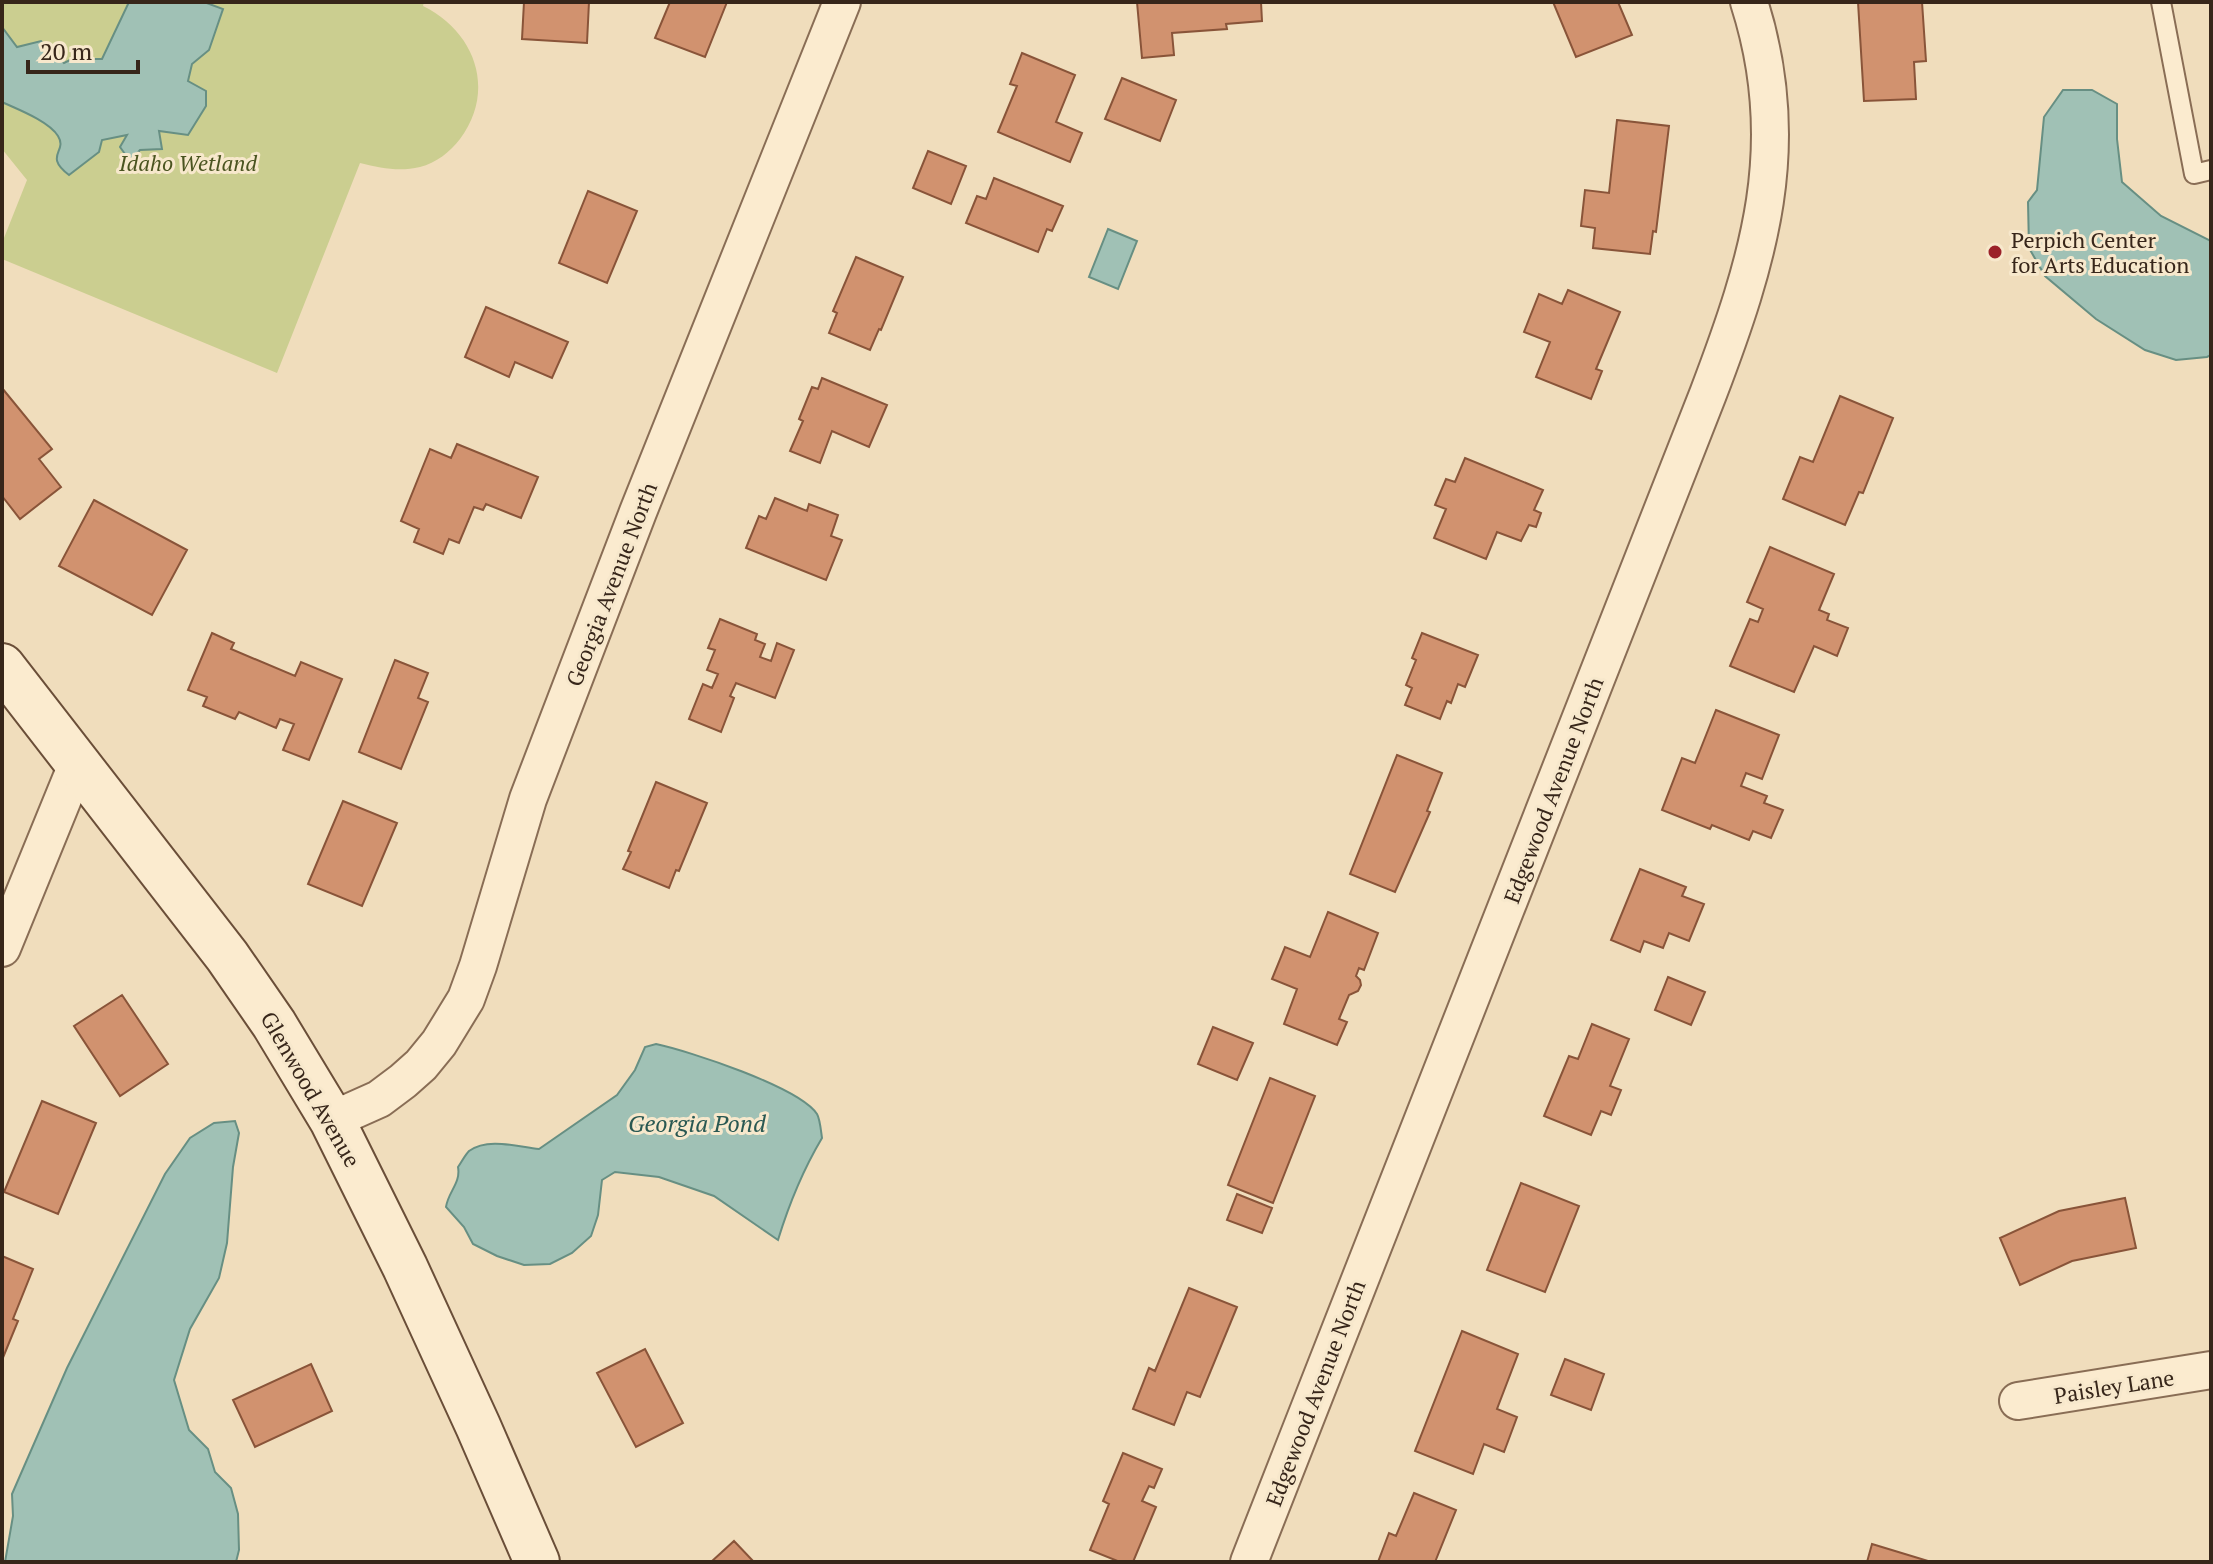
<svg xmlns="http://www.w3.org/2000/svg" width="2213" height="1564" font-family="'PT Serif',serif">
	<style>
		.green { fill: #cbce90 }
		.water { fill: #a0c1b5; stroke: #678f83; stroke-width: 2 }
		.building { fill: #d1926f; stroke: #895439; stroke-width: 2 }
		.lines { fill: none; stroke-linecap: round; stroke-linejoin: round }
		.lane-casing { stroke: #896d55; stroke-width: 22 }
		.street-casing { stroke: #896d55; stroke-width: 40 }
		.secondary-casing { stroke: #6a4e38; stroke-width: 48 }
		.lane { stroke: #fbebcf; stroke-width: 18 }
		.street { stroke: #fbebcf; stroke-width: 36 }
		.secondary { stroke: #fbebcf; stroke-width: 44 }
		.poi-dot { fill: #9b2129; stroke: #f7e8cc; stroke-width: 3 }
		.labels { text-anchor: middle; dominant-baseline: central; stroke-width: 6; stroke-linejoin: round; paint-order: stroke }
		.park-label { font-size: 22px; font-style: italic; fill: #4a5420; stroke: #f7e8cc }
		.poi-label { font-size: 22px; fill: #37261a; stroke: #f7e8cc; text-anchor: start }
		.street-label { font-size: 22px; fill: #37261a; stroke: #f7e8cc }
		.water-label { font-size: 24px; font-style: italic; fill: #295852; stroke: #f7e8cc }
	</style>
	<rect width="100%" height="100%" fill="#f0ddbc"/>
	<!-- green -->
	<path class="green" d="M2 2H424L423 6C476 32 496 91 460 139 450 152 436 163 420 167 399 172 381 168 360 163L277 373 2 259V243L27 180 2 149Z"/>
	<!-- water -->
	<path class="water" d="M129 2H204L223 9 209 50 192 64 188 81 206 91V106L188 135 159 131 162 149 140 150 130 161 120 147 127 135 102 140 99 152 69 175C43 155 68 152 58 136 49 121 17 109 2 102V27L17 47 41 41 64 63 86 52 91 59H102Z
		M2063 90H2092L2117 104V139L2122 182 2161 216 2211 241V355L2207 357 2176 360 2145 350 2096 319 2045 276 2029 248 2028 202 2037 190 2044 117Z
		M1108 229 1137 241 1118 289 1089 277Z
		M656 1044C689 1051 799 1087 817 1114 820 1119 821 1131 822 1138 803 1170 789 1204 778 1240L714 1196 659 1177 615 1172 602 1180 598 1215 591 1236 572 1253 550 1264 524 1265 497 1256 473 1244 464 1227 446 1207C448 1192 461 1183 458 1167 461 1163 465 1155 469 1151 488 1137 518 1147 539 1149L617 1095 635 1070 645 1047Z
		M235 1121 239 1133 233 1167 227 1243 219 1278 190 1329 174 1380 189 1430 208 1449 215 1472 231 1488 238 1514 239 1550 236 1562H5L13 1516 12 1494 67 1368 165 1174 190 1138 214 1123Z"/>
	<!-- building -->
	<path class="building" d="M524 2H589L587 43 522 39Z
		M670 2H727L705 57 655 38Z
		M1137 2H1261L1262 21 1226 24 1227 29 1172 33 1174 55 1142 58Z
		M1553 2H1618L1632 35 1576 57Z
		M1858 2H1922L1926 61 1914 62 1916 99 1864 101Z
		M1022 53 1075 75 1056 122 1082 133 1070 162 998 132 1017 86 1010 84Z
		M1122 78 1176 100 1160 141 1105 119Z
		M1617 120 1669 126 1656 232 1653 231 1650 254 1593 248 1595 228 1581 226 1585 190 1609 193Z
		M928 151 966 166 951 204 913 188Z
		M994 178 1063 206 1052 231 1047 229 1038 252 966 223 977 196 986 199Z
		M588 191 637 211 607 283 559 263Z
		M856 257 903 277 881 330 879 329 870 350 829 333 837 313 833 311Z
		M1568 290 1620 312 1596 369 1602 371 1591 399 1536 377 1550 342 1524 332 1539 294 1562 304Z
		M486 307 568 342 552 378 515 362 509 377 465 357Z
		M822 378 887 405 869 447 832 431 820 463 790 451 803 421 799 419 812 387 818 389Z
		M2 388 52 449 39 459 61 487 20 519 2 496Z
		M1840 396 1893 418 1863 493 1859 492 1845 525 1783 499 1800 457 1813 462Z
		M457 444 538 477 521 518 486 504 483 510 474 507 459 543 449 539 443 554 414 542 419 529 401 521 430 449 451 458Z
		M1465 458 1543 490 1534 510 1541 513 1536 527 1529 525 1521 541 1497 532 1486 559 1434 538 1446 509 1435 505 1446 479 1455 482Z
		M775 498 807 511 809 504 838 515 831 536 842 540 826 580 746 548 759 516 766 519Z
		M94 500 187 550 152 615 59 566Z
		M1770 547 1834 574 1819 610 1829 614 1827 620 1848 628 1837 656 1814 646 1794 692 1730 666 1750 619 1758 622 1763 609 1747 602Z
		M720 619 757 634 755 640 765 644 760 657 771 661 777 643 794 650 775 698 736 683 730 696 734 698 721 732 689 719 703 684 712 688 718 674 707 670 715 650 708 648Z
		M212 633 234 643 231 649 295 676 301 662 342 679 309 760 283 750 294 724 280 719 276 728 239 712 235 719 203 706 207 697 188 690Z
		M1422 633 1478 655 1465 687 1458 684 1451 703 1447 701 1440 719 1405 705 1412 688 1406 685 1416 660 1412 658Z
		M395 660 428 673 418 698 428 702 401 769 359 752Z
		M1716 710 1779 735 1762 779 1746 773 1741 786 1767 796 1764 803 1783 810 1771 838 1753 831 1749 840 1712 825 1710 829 1662 810 1682 758 1695 763Z
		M1397 755 1442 773 1427 811 1430 812 1395 892 1350 874Z
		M656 782 707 803 679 871 676 870 669 888 623 869 631 852 628 851Z
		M343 801 397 823 362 906 308 884Z
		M1640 869 1686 887 1682 896 1704 904 1689 941 1669 933 1663 948 1644 941 1640 952 1611 940Z
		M1328 912 1378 933 1364 970 1359 968 1356 976 1360 980 1361 985 1358 991 1349 995 1339 1019 1347 1022 1337 1045 1284 1024 1297 989 1272 979 1285 947 1310 957Z
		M1668 977 1705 992 1691 1025 1655 1010Z
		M122 995 168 1064 120 1096 74 1026Z
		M1592 1024 1629 1039 1610 1086 1621 1090 1611 1115 1601 1111 1591 1135 1544 1116 1569 1056 1578 1059Z
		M1213 1027 1253 1043 1237 1080 1198 1064Z
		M1270 1078 1315 1096 1273 1203 1228 1185Z
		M42 1101 96 1123 58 1214 4 1192Z
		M1521 1183 1579 1206 1545 1292 1487 1270Z
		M1237 1194 1272 1208 1262 1233 1227 1220Z
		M2125 1198 2136 1248 2072 1261 2020 1285 2000 1238 2059 1211Z
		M2 1256 33 1269 13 1319 18 1321 2 1360Z
		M1189 1288 1237 1307 1200 1397 1187 1392 1174 1425 1133 1409 1149 1368 1155 1371Z
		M1462 1331 1518 1354 1497 1409 1517 1417 1504 1452 1484 1444 1473 1474 1415 1451Z
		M645 1349 683 1423 636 1447 597 1373Z
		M1565 1359 1604 1374 1591 1410 1551 1395Z
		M311 1364 332 1411 255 1447 233 1400Z
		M1123 1453 1162 1469 1154 1488 1149 1486 1142 1501 1156 1507 1133 1562H1120L1090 1550 1109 1504 1103 1501Z
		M1414 1493 1456 1510 1435 1562H1378L1389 1533 1396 1536Z
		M734 1541 754 1562H711Z
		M1872 1544 1928 1561 1927 1562H1867Z"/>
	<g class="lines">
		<defs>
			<path id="lane" d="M2161 2 2194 174 2211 170"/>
			<path id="street" d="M2 948 78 762
				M332 1120 379 1099 403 1081 421 1065 439 1043 466 999 478 966 528 799 638 512 842 2
				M2018 1401 2211 1370
				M1249 1562 1708 394C1759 260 1795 145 1749 2"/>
			<path id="secondary" d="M2 666 227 956 274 1024 332 1120 405 1267 478 1426 537 1562"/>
		</defs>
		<!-- lane casing -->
		<use href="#lane" class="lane-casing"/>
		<!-- street casing -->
		<use href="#street" class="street-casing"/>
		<!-- secondary casing -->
		<use href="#secondary" class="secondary-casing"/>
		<!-- lane -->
		<use href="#lane" class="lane"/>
		<!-- street -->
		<use href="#street" class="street"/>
		<!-- secondary -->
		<use href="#secondary" class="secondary"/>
	</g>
	<!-- markers -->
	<circle class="poi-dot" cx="1995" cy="252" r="8"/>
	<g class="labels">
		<!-- park labels -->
		<g class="park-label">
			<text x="188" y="162">Idaho Wetland</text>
		</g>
		<!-- poi labels -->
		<g class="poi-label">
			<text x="2011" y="239">Perpich Center<tspan x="2011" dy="25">for Arts Education</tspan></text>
		</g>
		<!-- street labels -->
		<g class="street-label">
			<text transform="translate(611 584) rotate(-69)">Georgia Avenue North</text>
			<text transform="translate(1553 790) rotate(-69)">Edgewood Avenue North</text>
			<text transform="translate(311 1089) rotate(60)">Glenwood Avenue</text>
			<text transform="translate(2114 1386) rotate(-9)">Paisley Lane</text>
			<text transform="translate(1315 1393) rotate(-69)">Edgewood Avenue North</text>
		</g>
		<!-- water labels -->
		<g class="water-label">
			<text x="697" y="1123">Georgia Pond</text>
		</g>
	</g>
	<!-- border -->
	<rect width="2213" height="1564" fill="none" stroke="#37261a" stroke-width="8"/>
	<!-- scale -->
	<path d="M28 60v12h110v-12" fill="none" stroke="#37261a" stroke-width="4"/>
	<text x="40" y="60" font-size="24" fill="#37261a" stroke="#f7e8cc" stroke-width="6" paint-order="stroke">20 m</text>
</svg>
